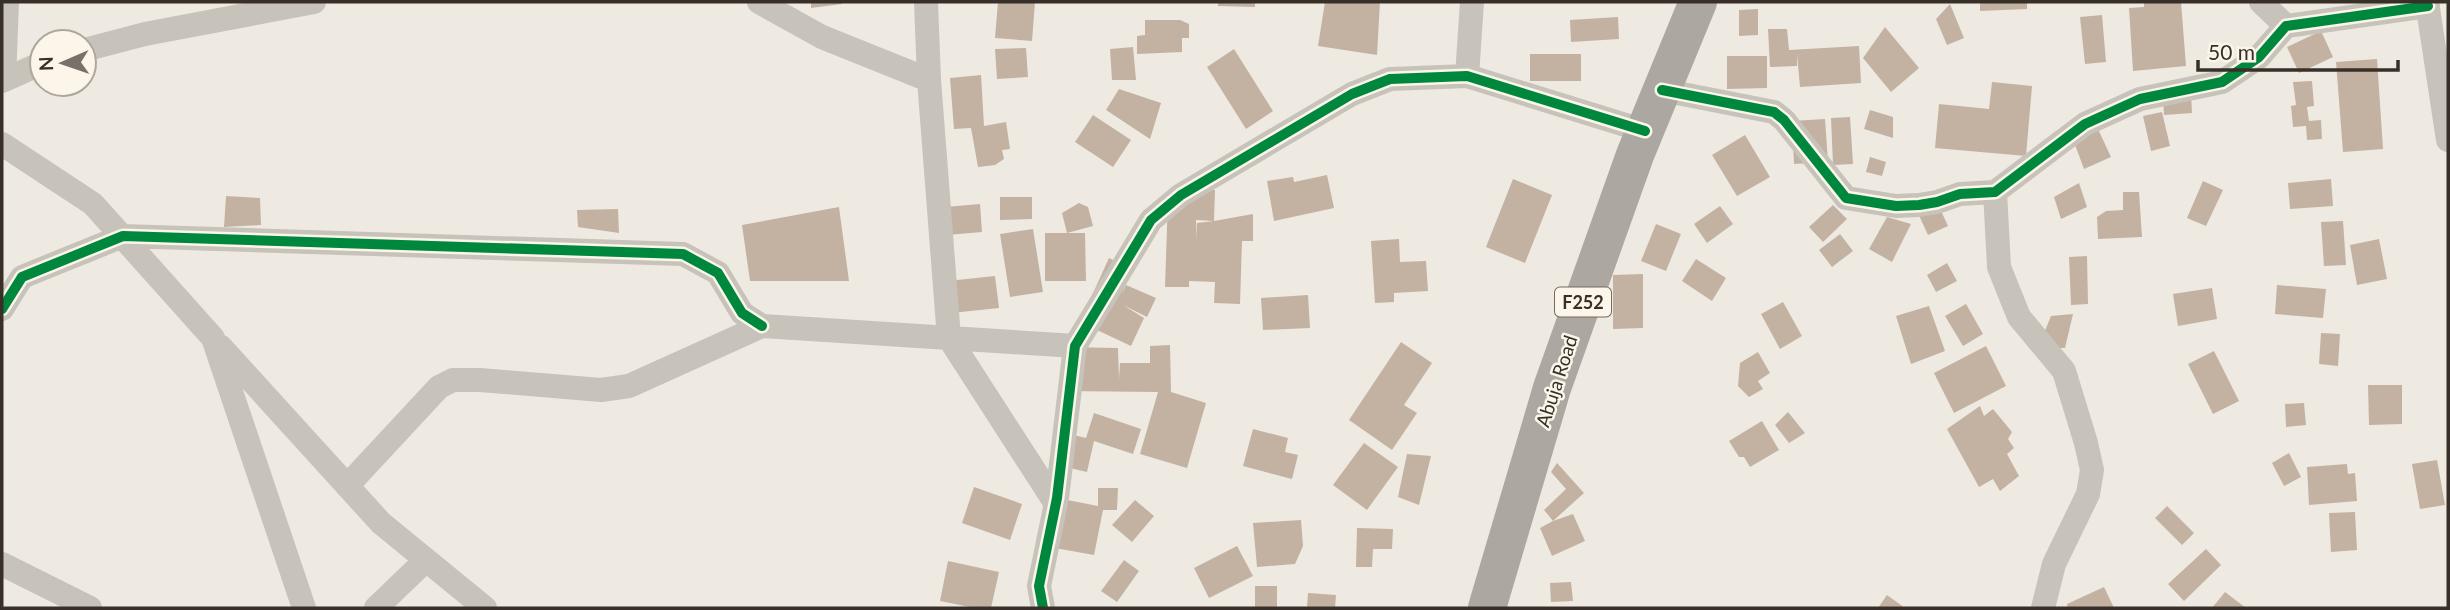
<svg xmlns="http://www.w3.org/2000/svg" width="2450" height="610" font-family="Lato,sans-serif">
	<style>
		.building { fill: #c3b2a2; fill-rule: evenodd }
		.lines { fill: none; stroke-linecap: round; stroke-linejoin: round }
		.street { stroke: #c7c2ba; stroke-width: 24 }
		.primary { stroke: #aca7a0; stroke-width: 38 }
		.cycleway-casing { stroke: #fbf6e9; stroke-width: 15 }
		.cycleway { stroke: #00873e; stroke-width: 10 }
		.labels { text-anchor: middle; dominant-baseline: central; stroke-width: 5; stroke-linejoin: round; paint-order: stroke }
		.shield { fill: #fbf6e9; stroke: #726b62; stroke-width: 2 }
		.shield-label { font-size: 18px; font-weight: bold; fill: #383028 }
		.street-label { font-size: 19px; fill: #383028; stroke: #fbf6e9 }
	</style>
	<rect width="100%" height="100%" fill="#eeeae1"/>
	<!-- building -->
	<path class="building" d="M811 2H842V4L811 8Z
		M998 2H1035L1032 41 995 38Z
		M1218 2H1255V7L1218 6Z
		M1325 2H1380L1377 55 1318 46Z
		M1980 2H2027V9L1980 11Z
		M2144 2H2181L2186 66 2133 71 2129 8 2144 7Z
		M1950 4 1964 38 1947 45 1936 19Z
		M1758 9V35L1739 36V10Z
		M2102 15 2106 62 2085 64 2080 17Z
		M1618 17 1619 39 1571 42 1570 20Z
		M1145 20H1180L1189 24V38H1182V52L1137 54V36L1145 35Z
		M1885 27 1919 68 1891 92 1863 58Z
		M1768 29H1787L1789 50 1859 46 1861 83 1800 87 1797 54V66L1770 67Z
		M2321 31 2333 57 2299 73 2287 47Z
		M1133 47 1136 80H1112L1110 49Z
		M1026 48 1028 77 997 79 995 49Z
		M1234 49 1273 111 1246 129 1207 67Z
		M1530 54H1581V81H1530Z
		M1727 56H1767V88L1727 89Z
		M2377 59 2383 149 2343 152 2336 62Z
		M981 75 984 126 1006 122 1010 149 1002 150 1004 159 995 165 978 167 971 128 954 129 950 78Z
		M2312 81 2314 106 2307 107 2309 121 2321 120 2322 139 2307 140 2306 126 2293 127 2291 106 2296 105 2293 82Z
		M1992 82 2032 86 2026 156 1935 148 1939 104 1989 109Z
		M1119 89 1161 103 1150 139 1106 110Z
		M2191 94 2192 113 2164 115 2163 97Z
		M1870 110 1893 117V138L1864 129Z
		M2162 112 2170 146 2151 151 2143 116Z
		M2091 114 2111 157 2084 169 2071 134Z
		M1093 115 1131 140 1113 167 1075 142Z
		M1850 117 1853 164 1833 165 1831 118Z
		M1825 119 1828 162 1794 164 1792 121Z
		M1745 135 1770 177 1737 196 1712 155Z
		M1870 157 1886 162 1882 176 1866 172Z
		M1327 175 1334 208 1274 221 1267 181 1293 177 1294 182Z
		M1513 179 1552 195 1525 263 1486 247Z
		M2331 179 2333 206 2290 209 2288 183Z
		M2203 181 2223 190 2206 226 2187 218Z
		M2079 183 2087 207 2061 219 2054 197Z
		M1192 189 1215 190 1214 221 1253 214V241H1242L1240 304 1214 303 1215 282 1189 281V287H1165L1168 198ZM1196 220 1214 221 1197 223V240Z
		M2123 192H2139L2142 237 2098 239 2097 217 2106 211 2123 210Z
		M226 196 260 198 261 225 224 227Z
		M1000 197H1032V219L1000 220Z
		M1937 202 1948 226 1928 235 1917 211Z
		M1079 203 1088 207 1093 226 1067 233H1085L1086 281H1045V233H1067L1062 213Z
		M980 204 982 232 936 236 934 208Z
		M1833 205 1847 219 1823 242 1809 227Z
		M1720 206 1733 224 1707 243 1694 224Z
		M839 207 849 281H750L742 225Z
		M618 209 619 233 578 227 577 210Z
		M1887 217 1911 224 1892 262 1869 249Z
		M2343 221 2346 265 2324 266 2321 222Z
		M1656 224 1681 234 1666 271 1641 261Z
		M1033 229 1043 292 1010 297 1000 234Z
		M1840 234 1853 251 1832 267 1819 250Z
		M1399 239 1400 262 1426 261 1428 291 1394 293V302L1375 303 1371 241Z
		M2379 239 2387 279 2357 285 2350 245Z
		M2087 256 2088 304 2071 305 2069 257Z
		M1109 258 1131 269 1122 294 1126 285 1156 298 1147 317 1123 305 1144 318 1131 346 1080 322Z
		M1696 259 1726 278 1712 301 1682 281Z
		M1947 263 1957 281 1936 292 1927 275Z
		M1643 274V328L1613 329V275Z
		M995 276 999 308 942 314 938 282Z
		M2277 285 2326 289 2323 318 2275 314Z
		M2212 288 2217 319 2178 326 2173 294Z
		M1308 295 1310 328 1263 330 1261 298Z
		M1783 302 1802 336 1780 349 1761 314Z
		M1966 304 1983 334 1963 346 1945 316Z
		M1929 306 1945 351 1911 364 1896 316Z
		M2073 314 2065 348H2038L2051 316Z
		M2321 333 2340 334 2338 366 2319 364Z
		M1401 342 1432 363 1404 405 1417 413 1392 450 1349 420Z
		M1170 345 1171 392 1206 403 1187 468 1140 454 1158 392 1063 391 1064 347 1118 348 1119 379 1120 363H1150V346Z
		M1986 346 2006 386 1954 413 1934 373Z
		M2214 351 2239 401 2213 414 2188 364Z
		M1758 352 1770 373 1758 381 1763 389 1749 397 1738 386 1740 363Z
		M2368 385H2402V424L2369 425Z
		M2304 403 2306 425 2286 427 2285 404Z
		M1980 406 1984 416 1993 409 2012 432 2008 439 2014 448 2007 454 2019 476 2000 491 1993 479 1979 487 1947 429Z
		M1788 412 1805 433 1789 443 1775 425Z
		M1094 413 1141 429 1133 454 1094 441 1087 472 1057 465 1065 433 1086 438Z
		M1762 421 1779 450 1750 467 1744 457H1739L1729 441Z
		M1253 429 1288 438 1285 452 1298 455 1292 479 1243 466Z
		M1364 443 1398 467 1367 510 1333 485Z
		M2289 453 2301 477 2284 486 2272 463Z
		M1407 454 1431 456 1419 505 1398 497Z
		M2437 460 2445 505 2420 509 2412 464Z
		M1557 463 1584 493 1553 521 1544 510 1566 489 1551 472Z
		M2347 464 2348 474 2355 473 2357 501 2309 505 2307 467Z
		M974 487 1022 504 1010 540 962 523Z
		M1098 488H1118L1117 510H1103L1094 555 1049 547 1057 498 1098 506Z
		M1135 500 1154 516 1132 542 1112 525Z
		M2167 506 2194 533 2182 545 2155 518Z
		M2355 512 2357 550 2331 552 2329 513Z
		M1573 514 1585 541 1552 556 1540 528 1553 521Z
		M1301 520 1303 546 1295 564 1257 567 1253 523Z
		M1357 528 1393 529 1392 549H1373L1372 567H1356Z
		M1237 546 1253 576 1209 598 1194 568Z
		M2206 549 2221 565 2184 601 2168 584Z
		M1124 560 1139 571 1117 602 1101 591Z
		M948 561 999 572 991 608H975L940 601Z
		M1571 582 1573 601 1551 602 1550 583Z
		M1255 586H1277V608H1255Z
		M2104 587 2114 608H2068L2067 604Z
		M2225 592 2246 608H2212Z
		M1308 593 1336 595 1335 608H1307Z
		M1887 595 1905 608H1878Z"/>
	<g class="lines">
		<!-- street -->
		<path class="street" d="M759 2 822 37 929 80
			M926 2 929 80 949 338 1056 504
			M2261 2 2286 26
			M2427 2 2448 140
			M84 50 145 34 314 2
			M1467 76 1472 2
			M4 80 7 2
			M2 81 42 63
			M1662 90 1774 112 1784 120 1846 198 1896 206 1919 205 1937 202 1960 194 1995 192 2085 124 2140 99 2222 82 2259 57 2286 26 2428 6
			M2 144 93 204 213 338 304 608
			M1995 192 1999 267 2019 317 2064 371 2086 443 2092 470 2088 494 2054 564 2043 608
			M2 309 22 277 123 236 683 254 718 273 742 313 762 326
			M221 347 381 523 485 608
			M347 486 439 387 453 380H480L601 390 629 386 762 326 1075 346
			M2 564 90 608
			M376 608 426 560
			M1043 608 1039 586 1057 498 1075 346 1151 220 1181 195 1352 94 1390 79 1467 76 1645 131"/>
		<!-- primary -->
		<path class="primary" d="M1487 608 1552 388 1635 155 1698 2"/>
		<defs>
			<path id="cycleway" d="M1662 90 1774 112 1784 120 1846 198 1896 206 1919 205 1937 202 1960 194 1995 192 2085 124 2140 99 2222 82 2259 57 2286 26 2428 6
				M2 309 22 277 123 236 683 254 718 273 742 313 762 326
				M1043 608 1039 586 1057 498 1075 346 1151 220 1181 195 1352 94 1390 79 1467 76 1645 131"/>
		</defs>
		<!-- cycleway casing -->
		<use href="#cycleway" class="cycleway-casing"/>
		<!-- cycleway -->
		<use href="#cycleway" class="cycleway"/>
	</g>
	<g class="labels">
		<!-- shield labels -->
		<rect class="shield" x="1555" y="287.5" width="56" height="29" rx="5"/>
		<g class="shield-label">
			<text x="1583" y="302">F252</text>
		</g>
		<!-- street labels -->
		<g class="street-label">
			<text transform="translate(1556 381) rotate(-72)">Abuja Road</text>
		</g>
	</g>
	<!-- border -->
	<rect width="2450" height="610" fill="none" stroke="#383028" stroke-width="7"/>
	<!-- north arrow -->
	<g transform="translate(63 63) rotate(268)"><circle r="33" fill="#fbf6e9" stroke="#ada79c" stroke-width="2"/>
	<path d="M0-5L12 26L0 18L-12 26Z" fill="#787169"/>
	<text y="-10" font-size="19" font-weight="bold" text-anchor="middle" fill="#383028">N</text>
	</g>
	<!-- scale -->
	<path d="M2198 60v10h200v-10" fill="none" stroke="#383028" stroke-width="3.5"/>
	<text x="2208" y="60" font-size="21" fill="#383028" stroke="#fbf6e9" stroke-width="5" paint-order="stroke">50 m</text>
</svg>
